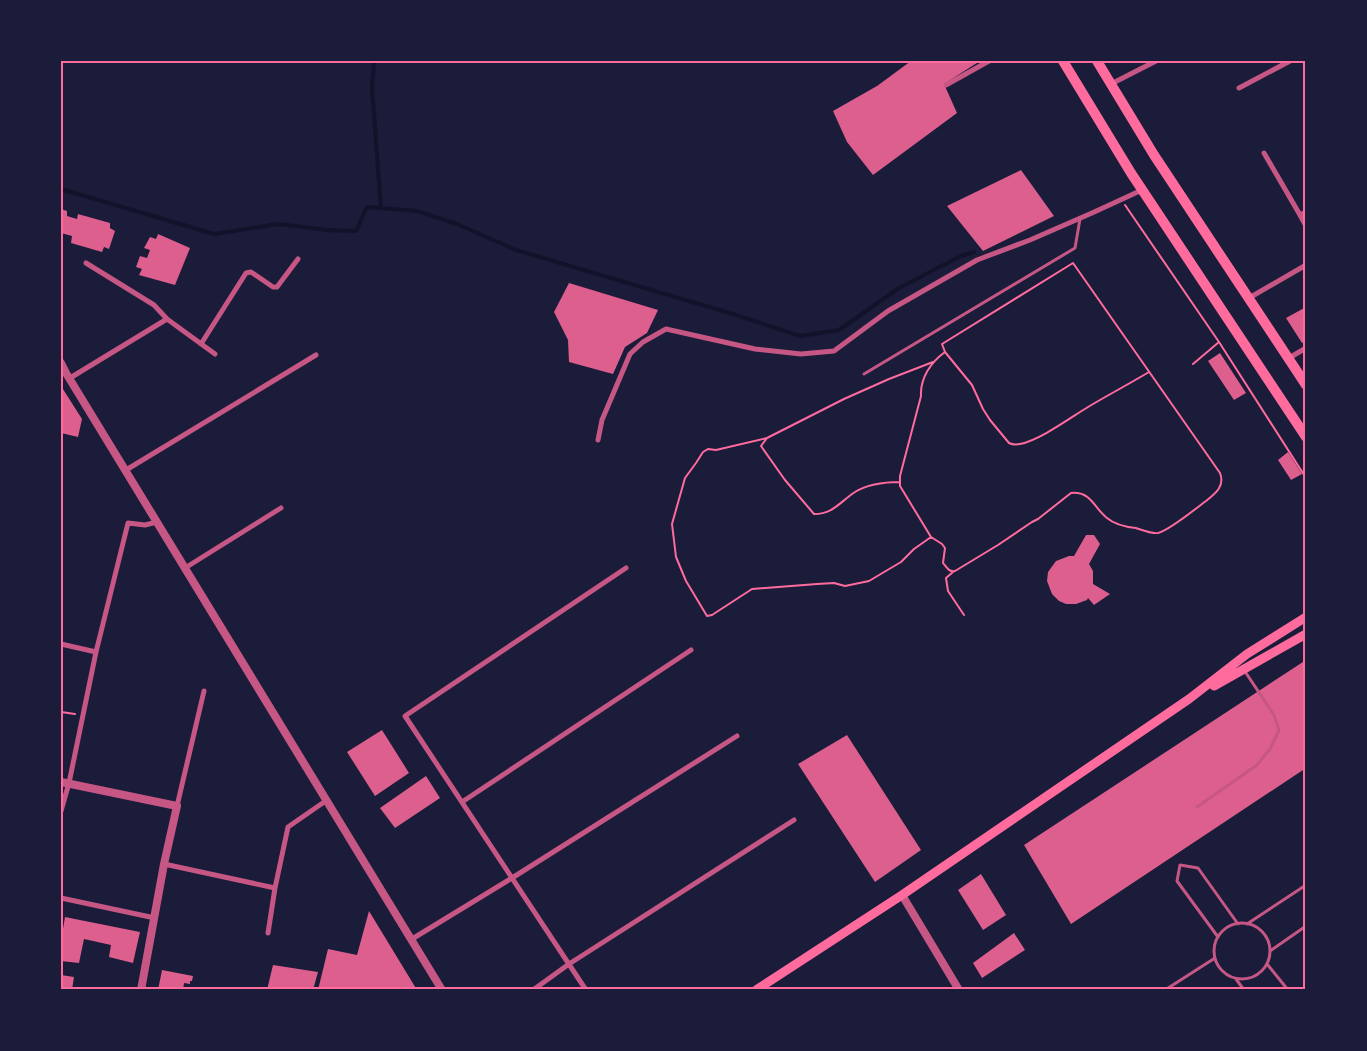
<svg xmlns="http://www.w3.org/2000/svg" width="1367" height="1051" font-family="'Noto Sans',sans-serif">
	<style>
		.lines { fill: none; stroke-linecap: round; stroke-linejoin: round }
		.stream { stroke: #12122b; stroke-width: 4 }
		.building { fill: #dd5f8e }
		.path { stroke: #ff6b9d; stroke-width: 2 }
		.service { stroke: #c65784; stroke-width: 3 }
		.minor { stroke: #c65784; stroke-width: 5 }
		.tertiary { stroke: #c65784; stroke-width: 8 }
		.secondary { stroke: #ff6b9d; stroke-width: 9 }
		.primary { stroke: #ff6b9d; stroke-width: 10 }
		.neatline { fill: none; stroke: #ff6b9d; stroke-width: 2 }
	</style>
	<rect width="100%" height="100%" fill="#1b1b3a"/>
	<g class="lines">
		<!-- stream -->
		<path class="stream" d="M374 61 372 88 381 208
			M61 189 214 234 278 224 327 230 356 231 367 207 417 211 457 224 516 250 733 314 800 336 839 330 899 288 961 256 974 252"/>
	</g>
	<!-- building -->
	<path class="building" d="M911 61H980L944 84 957 113 873 175 847 142 833 111 877 86Z
		M1021 170 1054 216 983 251 947 206Z
		M61 209 67 211V216L77 219 78 214 110 223V228L115 231 109 249 104 247 102 252 71 243 72 236 61 233Z
		M158 234 190 248 175 285 139 275 142 269 136 267 140 256 147 258 150 250 144 248 150 237 156 239Z
		M569 283 658 310 647 333 625 347 613 374 569 362 568 340 554 312Z
		M1306 307V341L1302 343 1286 318Z
		M1220 353 1246 393 1234 400 1208 361Z
		M61 386 82 419 78 437 61 433Z
		M1288 452 1302 474 1291 480 1278 460Z
		M1086 535H1094L1100 544 1089 564 1093 571V584L1110 594 1094 605 1088 598 1087 600 1076 604H1066L1059 601 1052 594 1047 581 1048 572 1056 561 1069 556H1074Z
		M1306 660V768L1071 924 1024 845Z
		M382 730 409 773 375 796 347 752Z
		M847 735 921 850 875 882 798 764Z
		M426 776 440 798 395 828 380 808Z
		M981 874 1006 915 983 930 958 890Z
		M369 911 417 990H318L328 949 357 955Z
		M65 917 140 932 133 963 109 957 111 945 84 939 79 963 61 961V941Z
		M1014 933 1025 950 982 978 973 963Z
		M273 965 318 972 313 990H267Z
		M162 970 193 976 192 981H190V984L184 983 183 990H158Z
		M61 975 74 977 72 990H61Z"/>
	<g class="lines">
		<!-- path -->
		<path class="path" d="M1125 205 1219 342 1306 478
			M945 352C931 362 920 378 921 396L900 476V486L931 537 942 544 945 548 943 563C947 568 949 572 955 571L998 545 1032 522 1038 519 1071 493C1091 491 1094 508 1107 518 1114 524 1126 527 1136 528 1142 530 1152 534 1158 533 1170 530 1195 509 1206 501 1216 493 1225 486 1220 473L1073 263 942 344 945 352 972 385 983 409 990 420 1009 443C1013 445 1015 445 1020 444 1040 440 1070 418 1088 407 1108 395 1129 384 1149 372
			M1193 364 1219 342
			M767 438 761 446 785 480 814 514C833 514 840 502 855 492 868 484 884 482 900 482
			M931 537 914 549 901 562 869 581 845 586 834 583 817 584 752 589 712 615 707 616 686 581 676 557 672 524 685 478 696 463 703 452 708 449 716 450 767 438 844 399 889 379 933 362
			M953 572 946 578 948 591 964 615
			M61 712 75 714"/>
		<!-- service -->
		<path class="service" d="M864 374 1075 248 1080 219
			M1197 807 1257 765 1270 749 1279 730 1274 715 1244 670
			M1214 951a28 28 0 1 1 56 0a28 28 0 1 1-56 0Z
			M1247 924 1306 885
			M1218 937 1177 881 1180 865 1198 868 1238 924
			M1270 951 1306 926
			M1267 964 1288 990
			M1236 979 1244 990
			M1165 990 1215 958"/>
		<!-- minor -->
		<path class="minor" d="M1111 84 1156 61
			M946 85 989 61
			M1239 88 1290 61
			M1264 153 1300 215
			M1306 212 1300 215 1306 226
			M86 263 154 305 167 319 215 354
			M1249 298 1306 265
			M201 344 246 273 251 272 273 287H277L298 259
			M1289 358 1306 348
			M70 378 167 319
			M598 440 602 420 630 354 643 342 666 329 755 349 801 354 834 351 888 311 977 260 1030 240 1092 213 1142 190
			M126 470 316 355
			M185 568 281 508
			M61 644 96 652
			M462 802 691 650
			M177 806 204 691
			M61 811 69 783 96 652 128 523 145 525 157 522
			M164 864 275 888
			M61 898 155 918
			M268 933 275 888 288 827 327 800
			M412 939 512 878 737 736
			M533 990 569 964 794 820
			M586 990 405 716 626 568"/>
		<!-- tertiary -->
		<path class="tertiary" d="M61 363 66 373 442 990
			M61 782 177 806 164 864 141 990
			M902 895 959 990"/>
		<!-- secondary -->
		<path class="secondary" d="M1214 686 1306 634
			M756 990 902 895 1189 699 1247 654 1306 617"/>
		<!-- primary -->
		<path class="primary" d="M1063 61 1131 173 1306 437
			M1097 61 1154 155 1306 385"/>
	</g>
	<!-- border -->
	<rect width="1367" height="1051" fill="none" stroke="#1b1b3a" stroke-width="125"/>
	<rect x="62" y="62" width="1242" height="926" class="neatline"/>
</svg>
